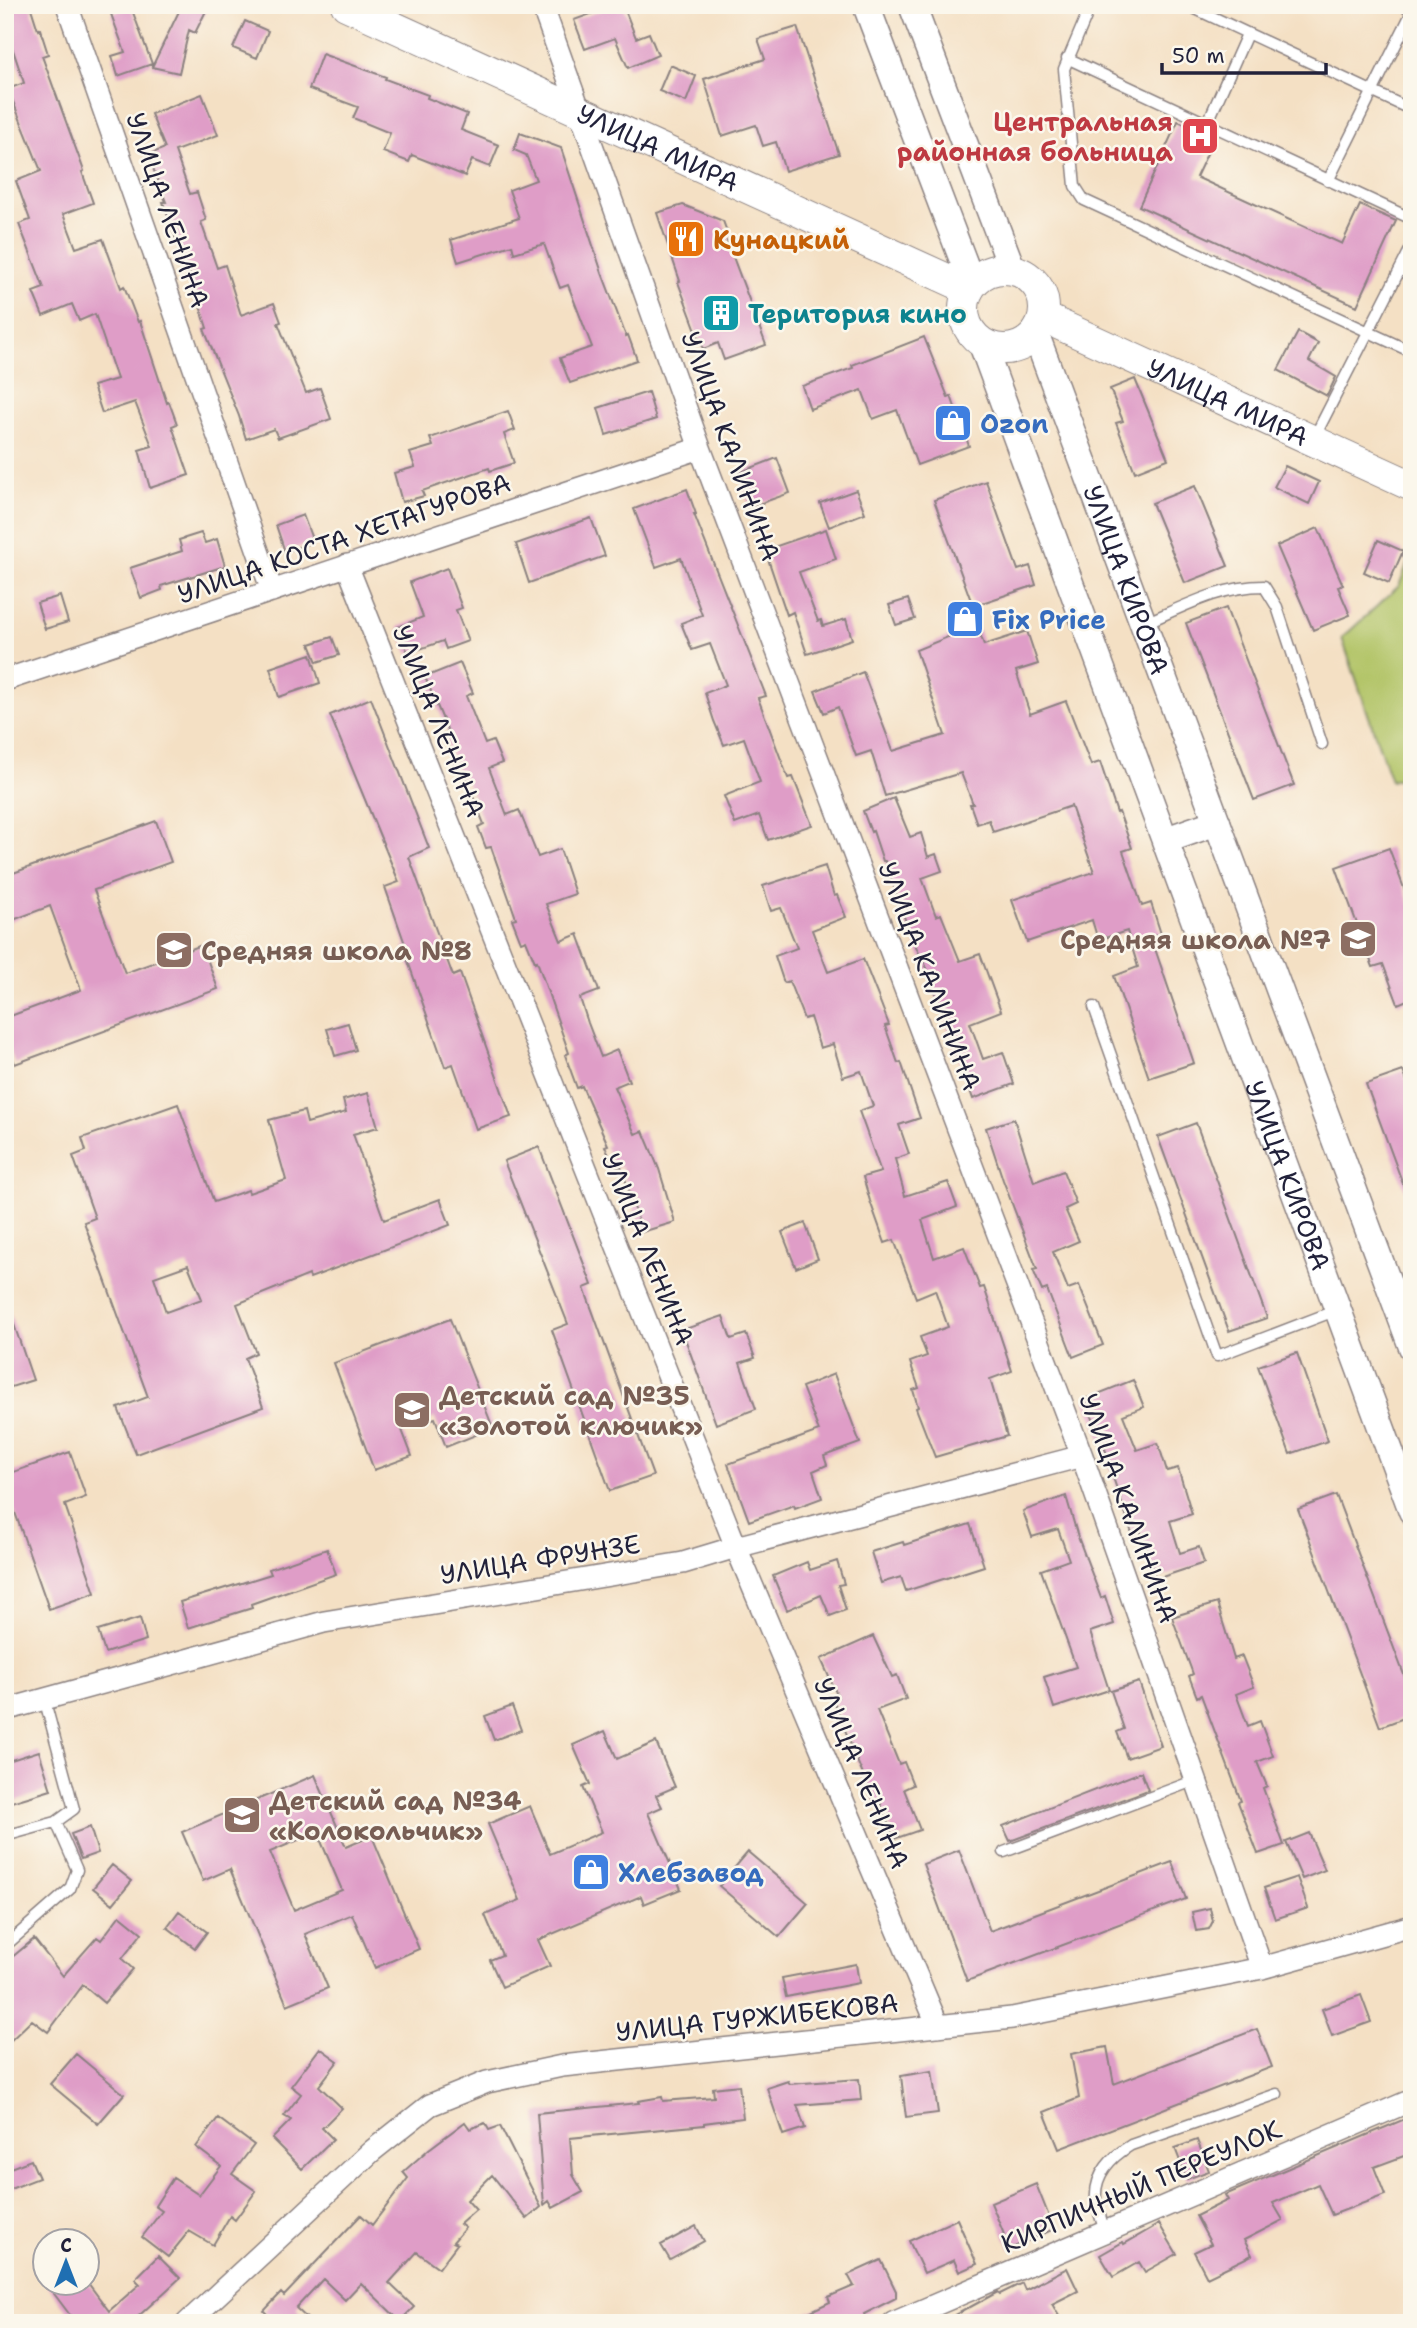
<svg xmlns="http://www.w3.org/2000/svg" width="1417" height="2328" font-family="'Shantell Sans',sans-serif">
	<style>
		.green { fill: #b3c569; stroke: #6a7452; stroke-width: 2 }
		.building { fill: #df9dc7; fill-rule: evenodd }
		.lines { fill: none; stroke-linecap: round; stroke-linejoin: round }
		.service-casing { stroke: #8b8180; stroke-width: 13 }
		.minor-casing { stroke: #8b8180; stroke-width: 24 }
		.tertiary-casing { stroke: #8b8180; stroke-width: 29 }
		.secondary-casing { stroke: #8b8180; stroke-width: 32 }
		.service { stroke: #fff; stroke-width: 10 }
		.minor { stroke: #fff; stroke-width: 21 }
		.tertiary { stroke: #fff; stroke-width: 26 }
		.secondary { stroke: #fff; stroke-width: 30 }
		.labels { text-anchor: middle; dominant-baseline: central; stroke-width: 5; stroke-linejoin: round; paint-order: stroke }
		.health-label { font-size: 26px; font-weight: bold; fill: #be3a42; stroke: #fbf7ec; text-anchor: end }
		.street-label { font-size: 26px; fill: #22223b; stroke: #fbf7ec }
		.food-label { font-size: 26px; font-weight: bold; fill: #c56008; stroke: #fbf7ec; text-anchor: start }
		.culture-label { font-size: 26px; font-weight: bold; fill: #0d838f; stroke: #fbf7ec; text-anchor: start }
		.shop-label { font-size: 26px; font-weight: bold; fill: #366cbe; stroke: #fbf7ec; text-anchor: start }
		.education-label { font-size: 26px; font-weight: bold; fill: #785e54; stroke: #fbf7ec; text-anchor: start }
	</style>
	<rect width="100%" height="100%" fill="#fbf7ec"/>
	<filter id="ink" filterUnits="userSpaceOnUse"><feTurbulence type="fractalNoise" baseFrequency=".0143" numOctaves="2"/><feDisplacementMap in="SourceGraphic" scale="14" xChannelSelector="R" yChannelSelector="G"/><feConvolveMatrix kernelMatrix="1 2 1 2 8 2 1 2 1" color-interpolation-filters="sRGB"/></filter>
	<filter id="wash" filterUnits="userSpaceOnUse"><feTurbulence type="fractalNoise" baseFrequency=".00686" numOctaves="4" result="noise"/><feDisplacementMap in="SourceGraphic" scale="28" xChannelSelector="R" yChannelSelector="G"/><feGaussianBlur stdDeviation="1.57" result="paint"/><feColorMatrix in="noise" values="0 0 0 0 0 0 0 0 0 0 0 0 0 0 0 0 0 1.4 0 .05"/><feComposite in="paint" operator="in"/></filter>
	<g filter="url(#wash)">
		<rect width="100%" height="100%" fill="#f4e0c4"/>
		<!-- green -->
		<path class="green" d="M1412 552V774L1391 781 1342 638 1399 586Z"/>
		<g id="blocks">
			<!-- building -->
			<path class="building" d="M5 5H30L38 30 40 29 48 54 42 56 84 171 82 172 93 203 63 214 76 248 103 239 121 288 124 286 138 322 140 321 167 403 169 402 177 424 172 426 189 475 150 488 139 450 152 446 135 402 102 413 93 386 117 379 95 314 79 321 72 304 43 316 33 292 44 288 19 224 30 220 16 181 41 171 8 89 24 83 5 26Z
				M182 5H209L195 33 189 30 179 73 152 67Z
				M600 5H623L636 38 649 33 658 55 628 68 615 38 585 49 574 20 602 10Z
				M131 7 152 64 118 76 112 56 125 52 111 14Z
				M245 21 268 31 257 58 233 48Z
				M797 27 839 154 785 171 776 142 763 146 756 125 722 136 704 79 765 59 758 39Z
				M322 54 386 77 385 79 428 95 427 98 467 114 461 130 499 145 490 167 472 160 465 176 412 155 409 162 383 152 390 133 353 118 358 107 309 89Z
				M670 65 696 76 686 102 659 91Z
				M202 94 218 135 175 151 190 194 197 192 206 220 201 222 217 268 225 265 241 315 274 303 281 322 278 323 306 393 320 388 331 419 278 438 274 429 246 439 239 416 204 329 207 328 189 271H187L163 202H166L148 155 165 148 151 114Z
				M1178 121 1215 137 1196 177 1342 244 1360 205 1396 221 1357 306 1139 206Z
				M520 133 561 148 602 273 626 336 628 335 637 360 570 383 560 358 592 347 568 285 560 288 544 244 514 253 512 245 458 262 451 240 519 218 509 190 536 180 526 155 514 150Z
				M683 205 723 221 730 240 727 241 766 345 724 360 718 343 703 349 678 282 680 281 657 213Z
				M1298 332 1318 343 1309 361 1336 377 1327 396 1278 370Z
				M924 337 948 397 951 396 969 446 917 465 897 410 873 419 862 390 810 409 802 386 853 368 852 365Z
				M1135 379 1168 459 1135 472 1116 423 1123 421 1110 389Z
				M648 392 656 419 606 435 598 408Z
				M508 411 515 430 504 434 514 463 490 471 489 468 422 491 424 496 402 502 394 473 415 467 410 453 433 446 430 438Z
				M777 458 790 493 750 507 738 473Z
				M1285 466 1319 482 1309 504 1274 487Z
				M986 481 1018 570 1030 566 1036 585 973 606 934 500Z
				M1195 486 1228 566 1185 583 1152 503Z
				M687 489 696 514H694L766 696 758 698 788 778 793 777 812 825 768 840 759 815 735 824 724 796 760 782 744 738 724 745 714 721 705 693 726 685 710 644 692 650 681 623 702 615 681 558 656 567 634 509Z
				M856 490 865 513 829 527 820 503Z
				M303 515 313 542 285 552 276 525Z
				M591 518 605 556 529 583 516 544Z
				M1318 528 1343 585 1338 587 1350 615 1313 630 1277 546Z
				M826 529 836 559 799 572 818 621 821 620 823 626 846 619 852 639 807 654 793 612 787 615 765 550Z
				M201 533 205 543 217 539 225 566 161 586 162 590 141 598 130 568 182 551 179 540Z
				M1378 540 1403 551 1389 583 1364 572Z
				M447 568 462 608 456 610 468 641 446 649 443 641 408 653 398 627 423 617 410 582Z
				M60 596 68 622 45 629 37 603Z
				M908 599 915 619 896 625 889 605Z
				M1226 608 1294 785 1254 800 1186 623Z
				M977 625 984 645 1027 631 1038 664 1016 671 1030 714 1066 701 1091 765 1100 762 1117 813 1119 812 1132 848 1123 851 1142 906 1151 903 1161 934 1151 937 1194 1063 1149 1078 1114 976 1138 967 1127 931 1098 940 1092 920 1027 942 1012 900 1094 872 1071 806 993 832 989 820 977 824 970 804H973L961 773 885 796 871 751 856 756 838 707 824 713 815 691 863 672 893 751 945 735 916 650Z
				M332 637 339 655 317 662 310 644Z
				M311 654 320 683 279 697 270 668Z
				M460 663 473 693 466 696 485 744 493 741 502 763 489 768 507 815 519 810 538 857 560 849 575 894 546 904 561 941 578 934 599 991 580 998 588 1023 601 1057 617 1050 629 1081 614 1087 635 1134 643 1131 659 1169 675 1222 642 1232 621 1166 615 1168 605 1146 608 1145 582 1086 577 1088 565 1055 569 1053 537 961 535 962 526 940 521 942 512 919 516 918 491 847 486 848 478 827 484 824 465 777 460 779 444 736 449 734 425 677Z
				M371 698 429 848 409 857 453 976 460 973 511 1117 476 1129 453 1064 445 1067 403 947H406L385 887 399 882 330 715Z
				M894 798 910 837 921 833 928 857 936 854 942 871 922 878 936 916 941 914 960 961 980 954 1001 1011 970 1023 983 1059 1003 1052 1014 1084 973 1099 923 958H921L908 928 885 861H883L873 831 871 832 863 811Z
				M156 821 171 862 94 890 125 973 202 945 218 989 15 1064 5 1038V1018L81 990 50 906 5 923V876Z
				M1389 848 1412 910V998L1398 1004 1383 964 1373 967 1336 867Z
				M825 866 834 896 837 895 846 917 812 930 828 972 863 959 881 1004 889 1025 885 1026 898 1063 901 1062 920 1118 899 1125 909 1154 895 1159 905 1196 948 1182 957 1207 922 1220 934 1258 964 1247 980 1288 984 1287 1012 1371 990 1379 1007 1436 935 1457 916 1408 918 1407 913 1390 919 1388 910 1362 927 1356 920 1337 948 1327 935 1290 916 1298 894 1240 885 1243 870 1201 863 1177 881 1172 859 1111 873 1106 861 1071 843 1077 833 1044 820 1048 810 1017 804 1019 789 981 784 983 775 956 797 948 781 908 771 911 763 886Z
				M348 1023 356 1050 335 1056 327 1029Z
				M1403 1071 1412 1093V1203H1410L1366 1084Z
				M368 1093 378 1127 353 1134 384 1220 440 1199 450 1225 310 1278 309 1275 237 1304 256 1353 245 1358 263 1407 136 1454 118 1408 148 1397 84 1222 95 1218 73 1156 86 1151 82 1138 178 1104 214 1202 248 1190 249 1193 286 1180 269 1120 304 1111 307 1123 346 1112 343 1100ZM188 1265 202 1299 166 1312 154 1277Z
				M1014 1119 1034 1182 1063 1171 1076 1204 1065 1209 1079 1241 1053 1252 1068 1289 1079 1285 1103 1345 1073 1357 1047 1289 1042 1291 1033 1270 1037 1269 1003 1180 986 1128Z
				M1196 1123 1267 1318 1229 1331 1158 1137Z
				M539 1147 592 1285 584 1288 653 1476 610 1491 552 1330 568 1324 504 1161Z
				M805 1223 818 1259 796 1268 782 1232Z
				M8 1307 33 1380 5 1389V1308Z
				M723 1316 731 1339 746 1334 755 1358 740 1363 756 1409 716 1424 682 1330Z
				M450 1319 493 1428 446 1447 435 1418 402 1430 412 1456 374 1470 334 1363Z
				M1297 1353 1328 1441 1290 1454 1258 1366Z
				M834 1374 860 1443 824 1456 827 1465 813 1471 822 1498 795 1508 794 1505 749 1521 728 1464 819 1431 802 1387Z
				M1133 1380 1144 1407 1123 1415 1137 1450 1158 1443 1167 1471 1178 1468 1192 1514 1170 1521 1180 1553 1199 1547 1204 1563 1156 1579 1140 1530 1132 1533 1107 1460 1109 1459 1085 1399Z
				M70 1452 86 1497 65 1505 95 1593 49 1609 5 1484V1475Z
				M1336 1495 1412 1696V1715L1380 1727 1298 1509Z
				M1066 1496 1078 1537 1101 1598 1105 1596 1114 1624 1090 1632 1109 1690 1054 1708 1044 1677 1076 1667 1041 1570 1069 1560 1058 1529 1032 1537 1023 1511Z
				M970 1524 984 1566 906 1591 901 1577 881 1583 871 1552 903 1542 904 1545Z
				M327 1549 336 1574 251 1604 252 1608 188 1628 180 1602 271 1574 269 1569Z
				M837 1561 844 1584 838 1585 846 1610 830 1616 821 1595 787 1610 773 1576 807 1562 810 1570Z
				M1217 1603 1234 1659 1242 1656 1254 1687 1236 1694 1248 1726 1260 1721 1273 1756 1257 1762 1267 1786 1263 1788 1284 1845 1258 1854 1238 1802 1241 1801 1201 1695 1197 1697 1189 1676 1193 1674 1172 1617Z
				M140 1618 146 1640 105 1653 98 1631Z
				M873 1636 892 1677 897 1675 906 1699 877 1710 899 1764 904 1762 913 1785 904 1789 920 1830 894 1839 879 1799 874 1801 858 1763 833 1699 838 1697 821 1659Z
				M1139 1682 1161 1746 1127 1758 1117 1732 1124 1729 1111 1691Z
				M512 1706 521 1730 494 1740 485 1716Z
				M605 1731 617 1759 656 1742 675 1787 656 1795 662 1807 648 1813 681 1889 644 1904 641 1896 538 1940 550 1966 502 1987 490 1960 502 1955 485 1915 520 1900 488 1824 530 1806 550 1854 602 1832 583 1787 590 1784 573 1745Z
				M39 1751 51 1790 5 1804V1762Z
				M1141 1772 1148 1790 1010 1841 1003 1826Z
				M315 1775 346 1847 372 1836 419 1949 375 1968 352 1914 305 1934 328 1988 287 2005 230 1869 203 1881 182 1832ZM317 1832 342 1890 294 1910 270 1852Z
				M90 1827 98 1853 81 1859 71 1834Z
				M1309 1833 1325 1870 1302 1879 1286 1842Z
				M959 1850 990 1931 1172 1862 1186 1899 967 1981 923 1864Z
				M748 1852 808 1903 779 1937 719 1886Z
				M112 1865 132 1881 113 1904 93 1888Z
				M1297 1877 1308 1908 1275 1919 1264 1888Z
				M1210 1908 1213 1921 1209 1929 1196 1931 1192 1912Z
				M179 1911 207 1932 195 1948 167 1927Z
				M120 1915 142 1933 122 1959 133 1969 104 2003 83 1985 48 2032 32 2020 5 2046V1963L34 1939 63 1976 97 1937 101 1940Z
				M856 1964 859 1983 786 1997 782 1978Z
				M1361 1995 1371 2022 1332 2036 1322 2009Z
				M1257 2029 1272 2067 1059 2149 1044 2112 1079 2098 1071 2054 1107 2047 1114 2084Z
				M320 2048 338 2061 319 2086 342 2108 322 2128 333 2139 302 2169 272 2139 291 2120 284 2116 301 2094 291 2086Z
				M76 2054 124 2094 98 2124 50 2084Z
				M932 2071 938 2113 906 2117 901 2076Z
				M859 2079 861 2100 797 2105 805 2128 783 2135 767 2088 788 2081 790 2084Z
				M739 2085 743 2118 704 2123V2125L570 2138 573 2175 583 2192 553 2208 549 2201 544 2205 537 2113 639 2103 638 2101 662 2097 663 2101 714 2097 713 2088Z
				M1412 2116V2153L1374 2167 1385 2195 1332 2215 1318 2184 1273 2203 1283 2220 1244 2240 1252 2255 1207 2277 1194 2252 1211 2244 1196 2216 1228 2200 1225 2195Z
				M218 2118 254 2145 232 2174 256 2191 235 2220 230 2216 213 2245 189 2231 168 2257 142 2237 162 2211 155 2206 173 2178 199 2195 221 2166 196 2147Z
				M465 2122 470 2129 485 2123 489 2130 500 2126 541 2207 527 2219 492 2175 467 2200 476 2210 460 2224 465 2228 453 2242 457 2244 439 2268 417 2252 389 2283 414 2307 400 2321 361 2283 345 2300 323 2279 296 2308 312 2323H275L264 2311 281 2293 284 2296 361 2215 372 2225 408 2178 403 2172 429 2149Z
				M1197 2140 1209 2171 1187 2179 1175 2148Z
				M31 2160 39 2178 5 2191V2170Z
				M1036 2184 1054 2229 1010 2249 991 2203Z
				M957 2219 977 2264 959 2272 954 2260 924 2273 909 2241Z
				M1159 2224 1177 2254 1145 2272 1139 2262 1113 2277 1100 2255 1123 2242 1124 2244Z
				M696 2226 704 2241 670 2260 661 2245Z
				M158 2256 180 2278 131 2323H76L46 2283H88L109 2311 140 2284 135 2279Z
				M881 2260 896 2291V2298L864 2314 868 2323H786L830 2302 828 2297 854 2286 848 2275Z
				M1067 2268 1078 2291 1052 2304 1063 2323H941L996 2293 998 2292 1000 2294 1022 2283 1025 2290Z"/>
		</g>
	</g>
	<g filter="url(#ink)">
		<use href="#blocks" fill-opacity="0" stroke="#8b8180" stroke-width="2"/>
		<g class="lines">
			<defs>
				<path id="service" d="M1091 5 1064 69 1075 186 1084 200 1412 352
					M1187 5 1412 110
					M1402 5 1412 10
					M1067 58 1412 219
					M1207 124 1247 34
					M1328 181 1412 12
					M1313 440 1412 246
					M1143 624C1183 607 1220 586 1264 586L1277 607 1322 744
					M1094 1007 1217 1356 1337 1310
					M44 1698 74 1809 56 1822
					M5 1836 56 1822 77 1870 70 1889 5 1946
					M1004 1852 1196 1780
					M1105 2232C1102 2221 1097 2209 1096 2199 1094 2174 1113 2156 1131 2145L1277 2094"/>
				<path id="minor" d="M67 5 272 591
					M542 5 700 448 1082 1456 1262 1968
					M347 565 736 1547 938 2026
					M5 680 700 448
					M5 1710 324 1622 683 1563 736 1547 1082 1456
					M187 2323 372 2151 430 2105 487 2082 562 2066 1012 2018 1262 1968 1412 1926
					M893 2323 1412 2100"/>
				<g id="tertiary">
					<path d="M866 5 972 284"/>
					<path d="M912 5 1012 269"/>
					<path id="s1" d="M1036 335 1412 1347"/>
					<path id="s2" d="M982 344 1412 1511"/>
					<path d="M1166 840 1217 822"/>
				</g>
				<g id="secondary">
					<path id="s3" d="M346 5 969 289"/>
					<circle cx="1004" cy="309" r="40"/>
					<path id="s4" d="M1045 318 1412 486"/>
				</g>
			</defs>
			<!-- service casing -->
			<use href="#service" class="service-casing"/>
			<!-- minor casing -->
			<use href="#minor" class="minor-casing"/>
			<!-- tertiary casing -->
			<use href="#tertiary" class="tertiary-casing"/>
			<!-- secondary casing -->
			<use href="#secondary" class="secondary-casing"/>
			<!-- service -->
			<use href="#service" class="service"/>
			<!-- minor -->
			<use href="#minor" class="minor"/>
			<!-- tertiary -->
			<use href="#tertiary" class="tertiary"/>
			<!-- secondary -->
			<use href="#secondary" class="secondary"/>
		</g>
	</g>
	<!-- icons -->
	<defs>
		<symbol id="hospital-square" viewBox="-11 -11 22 22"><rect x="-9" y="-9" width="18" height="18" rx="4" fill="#e0444e" stroke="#fbf7ec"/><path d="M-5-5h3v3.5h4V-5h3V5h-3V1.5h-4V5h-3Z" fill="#fff"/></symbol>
		<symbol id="restaurant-square" viewBox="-11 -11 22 22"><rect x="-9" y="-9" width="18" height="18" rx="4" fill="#e8710a" stroke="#fbf7ec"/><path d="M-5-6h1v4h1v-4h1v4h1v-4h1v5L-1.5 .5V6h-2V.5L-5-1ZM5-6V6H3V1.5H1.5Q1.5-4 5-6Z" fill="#fff"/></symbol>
		<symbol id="building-square" viewBox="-11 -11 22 22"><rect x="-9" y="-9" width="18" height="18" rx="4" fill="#0f9aa8" stroke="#fbf7ec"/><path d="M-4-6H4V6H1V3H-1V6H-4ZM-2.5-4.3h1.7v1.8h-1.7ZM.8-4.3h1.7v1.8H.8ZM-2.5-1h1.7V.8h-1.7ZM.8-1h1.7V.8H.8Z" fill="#fff"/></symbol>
		<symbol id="shop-square" viewBox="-11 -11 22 22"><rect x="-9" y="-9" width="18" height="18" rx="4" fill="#3f7fe0" stroke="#fbf7ec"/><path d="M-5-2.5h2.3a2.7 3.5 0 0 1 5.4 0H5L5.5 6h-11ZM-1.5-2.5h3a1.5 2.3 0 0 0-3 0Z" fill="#fff"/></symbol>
		<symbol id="school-square" viewBox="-11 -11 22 22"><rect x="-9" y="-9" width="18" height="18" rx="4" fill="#8d6e63" stroke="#fbf7ec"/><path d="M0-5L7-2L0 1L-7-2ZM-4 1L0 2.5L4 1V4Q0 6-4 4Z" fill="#fff"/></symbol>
	</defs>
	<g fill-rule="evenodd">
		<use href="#hospital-square" x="1178" y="114" width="44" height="44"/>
		<use href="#restaurant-square" x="664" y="217" width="44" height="44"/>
		<use href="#building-square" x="699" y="291" width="44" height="44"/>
		<use href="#shop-square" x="931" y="401" width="44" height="44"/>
		<use href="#shop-square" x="943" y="597" width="44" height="44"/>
		<use href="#school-square" x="1336" y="917" width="44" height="44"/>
		<use href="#school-square" x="152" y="928" width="44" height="44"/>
		<use href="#school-square" x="390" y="1388" width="44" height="44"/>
		<use href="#school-square" x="220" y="1793" width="44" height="44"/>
		<use href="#shop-square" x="569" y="1850" width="44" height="44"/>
	</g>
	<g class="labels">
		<!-- health labels -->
		<g class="health-label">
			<text x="1173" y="121">Центральная<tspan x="1173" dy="30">районная больница</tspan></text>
		</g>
		<!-- street labels -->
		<g class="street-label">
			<text stroke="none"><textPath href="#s3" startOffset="343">УЛИЦА МИРА</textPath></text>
			<text transform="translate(168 210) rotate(71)">УЛИЦА ЛЕНИНА</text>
			<text stroke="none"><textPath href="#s4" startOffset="201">УЛИЦА МИРА</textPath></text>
			<text transform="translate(731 446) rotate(70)">УЛИЦА КАЛИНИНА</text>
			<text transform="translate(344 538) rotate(-19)">УЛИЦА КОСТА ХЕТАГУРОВА</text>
			<text stroke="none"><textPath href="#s1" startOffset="261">УЛИЦА КИРОВА</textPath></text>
			<text transform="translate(439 721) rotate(68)">УЛИЦА ЛЕНИНА</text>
			<text transform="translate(930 976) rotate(69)">УЛИЦА КАЛИНИНА</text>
			<text stroke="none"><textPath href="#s2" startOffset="886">УЛИЦА КИРОВА</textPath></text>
			<text transform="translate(648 1249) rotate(68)">УЛИЦА ЛЕНИНА</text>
			<text transform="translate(1129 1508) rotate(70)">УЛИЦА КАЛИНИНА</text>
			<text transform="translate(540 1559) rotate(-9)">УЛИЦА ФРУНЗЕ</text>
			<text transform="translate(862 1773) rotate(67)">УЛИЦА ЛЕНИНА</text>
			<text transform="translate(757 2017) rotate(-6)">УЛИЦА ГУРЖИБЕКОВА</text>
			<text transform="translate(1141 2186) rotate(-23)">КИРПИЧНЫЙ ПЕРЕУЛОК</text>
		</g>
		<!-- food labels -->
		<g class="food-label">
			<text x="713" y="239">Кунацкий</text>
		</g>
		<!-- culture labels -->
		<g class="culture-label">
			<text x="748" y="313">Територия кино</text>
		</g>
		<!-- shop labels -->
		<g class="shop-label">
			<text x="980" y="423">Ozon</text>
			<text x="992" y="619">Fix Price</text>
			<text x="618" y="1872">Хлебзавод</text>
		</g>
		<!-- education labels -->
		<g class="education-label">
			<text x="1331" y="939" text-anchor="end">Средняя школа №7</text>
			<text x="201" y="950">Средняя школа №8</text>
			<text x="439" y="1395">Детский сад №35<tspan x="439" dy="30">«Золотой ключик»</tspan></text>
			<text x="269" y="1800">Детский сад №34<tspan x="269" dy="30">«Колокольчик»</tspan></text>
		</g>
	</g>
	<!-- margin -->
	<rect width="1417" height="2328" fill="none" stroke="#fbf7ec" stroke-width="28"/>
	<!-- north arrow -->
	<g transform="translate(66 2262)"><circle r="33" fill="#fbf7ec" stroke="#a4a2a5" stroke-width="2"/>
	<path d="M0-5L12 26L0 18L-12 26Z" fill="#1f6fb2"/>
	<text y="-10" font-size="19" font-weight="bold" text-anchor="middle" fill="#22223b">С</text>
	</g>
	<!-- scale -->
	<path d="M1162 63v10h164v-10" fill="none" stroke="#22223b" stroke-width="3.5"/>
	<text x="1172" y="63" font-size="21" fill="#22223b" stroke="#fbf7ec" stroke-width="5" paint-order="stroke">50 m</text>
</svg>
